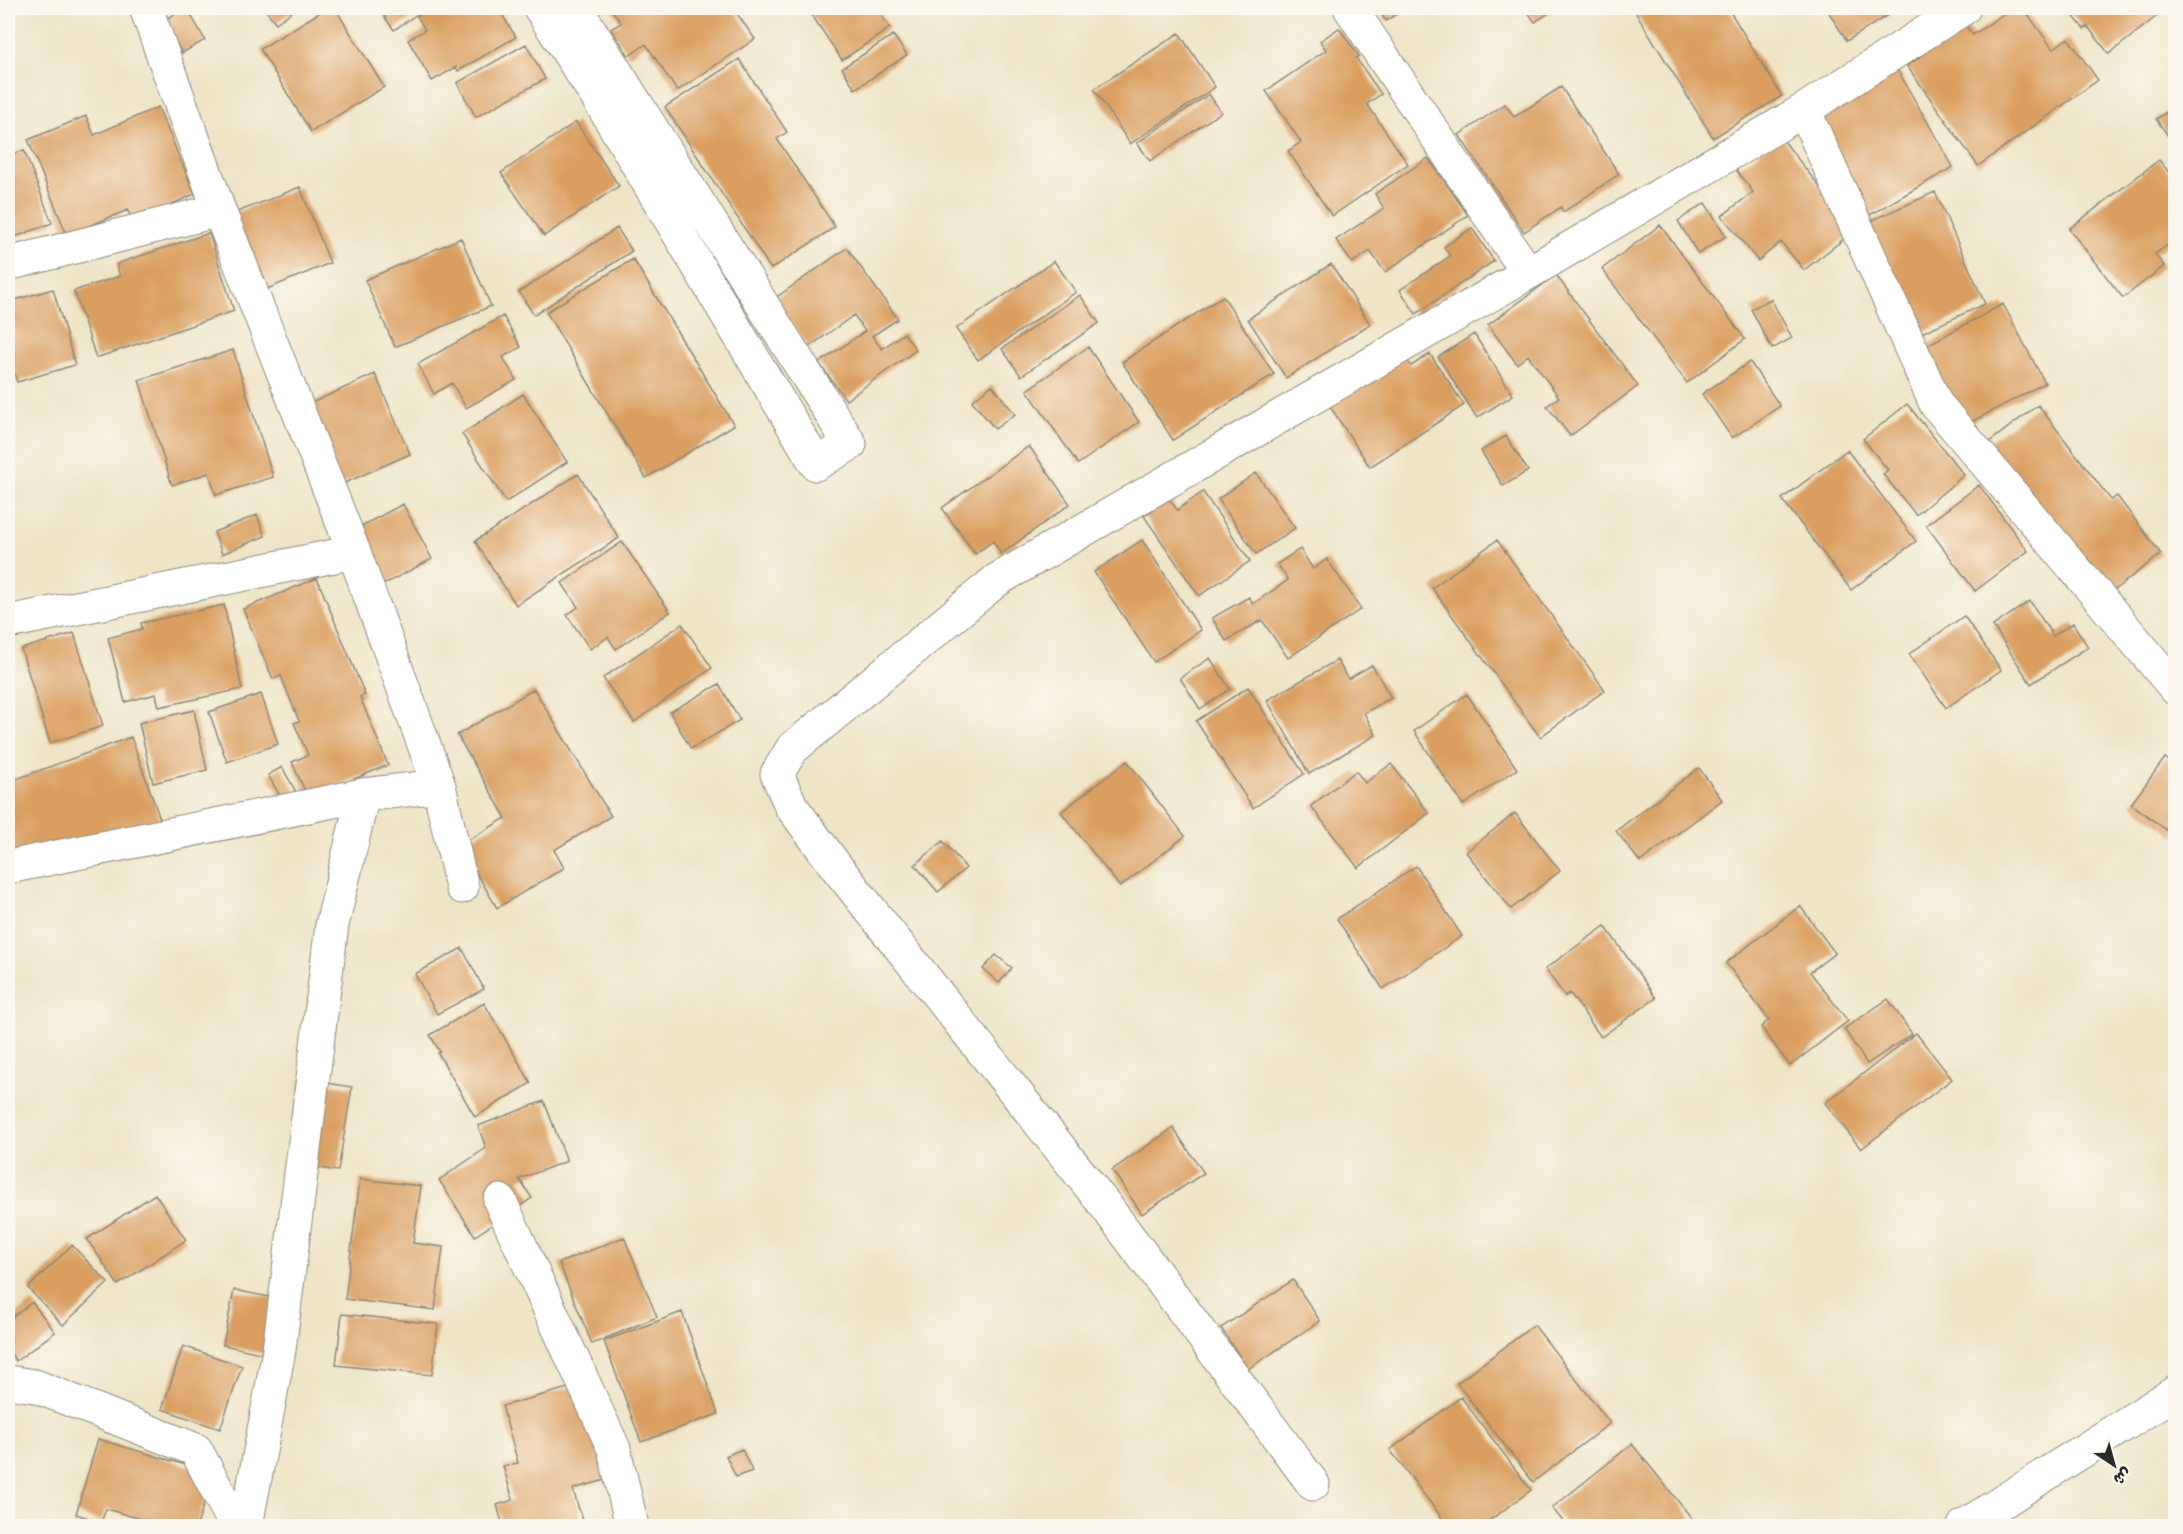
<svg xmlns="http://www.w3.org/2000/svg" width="2183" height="1534" font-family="Dekko,'Playpen Sans Arabic',sans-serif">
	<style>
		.building { fill: #da9f61 }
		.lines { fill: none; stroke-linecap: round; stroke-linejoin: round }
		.minor-casing { stroke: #8c8879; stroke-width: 35 }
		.major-casing { stroke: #8c8879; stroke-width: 35 }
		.minor { stroke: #fff; stroke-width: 33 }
		.major { stroke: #fff; stroke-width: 33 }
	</style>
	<rect width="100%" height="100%" fill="#fbf7ec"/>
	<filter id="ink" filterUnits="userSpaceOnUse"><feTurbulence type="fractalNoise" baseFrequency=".0167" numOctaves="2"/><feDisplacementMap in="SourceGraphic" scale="12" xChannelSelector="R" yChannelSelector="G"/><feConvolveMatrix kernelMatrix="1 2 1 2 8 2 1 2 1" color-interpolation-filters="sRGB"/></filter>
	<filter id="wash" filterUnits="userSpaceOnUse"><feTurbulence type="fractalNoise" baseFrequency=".008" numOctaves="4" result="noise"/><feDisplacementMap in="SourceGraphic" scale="24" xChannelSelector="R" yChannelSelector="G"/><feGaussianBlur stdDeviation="1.35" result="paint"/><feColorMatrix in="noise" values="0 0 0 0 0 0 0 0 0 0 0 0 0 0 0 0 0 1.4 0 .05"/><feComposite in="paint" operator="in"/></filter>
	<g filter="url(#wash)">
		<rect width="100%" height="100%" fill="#eee5c7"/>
		<g id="blocks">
			<!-- building -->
			<path class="building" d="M187 8 205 40 182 53 163 20Z
				M264 8H297L276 23Z
				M327 8H335L384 87 311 132 260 49Z
				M378 8H426L394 30Z
				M432 8H498L516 37 458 71 456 67 432 81 408 40 425 30 417 16Z
				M611 8H733L755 39 677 91 646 44 629 56 611 29 621 23Z
				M807 8H877L890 28 842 60Z
				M1377 8H1406L1386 21Z
				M1525 8H1557L1535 22Z
				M1633 8H1728L1782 96 1713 138Z
				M1826 8H1899L1847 41Z
				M2012 8H2023L2053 49 2068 38 2098 80 1978 166 1907 66 1965 25 1973 35Z
				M2067 8H2167L2109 54 2088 27 2084 29Z
				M1339 28 1359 56 1356 58 1381 94 1367 104 1408 164 1332 216 1288 151 1301 142 1266 91 1326 50 1320 41Z
				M1179 33 1215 87 1130 144 1094 89Z
				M893 35 907 55 855 89 842 68Z
				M526 44 545 79 476 117 457 83Z
				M739 59 787 132 777 139 835 227 771 269 665 107Z
				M1897 69 1953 167 1870 215 1814 117Z
				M1561 87 1619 174 1563 212 1561 207 1524 232 1459 135 1505 104 1514 117Z
				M1209 94 1221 112 1150 161 1137 143Z
				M2176 106V147L2156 119Z
				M158 107 195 194 132 221 128 210 67 235 28 140 86 116 94 135Z
				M576 122 619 186 544 236 501 173Z
				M1780 136 1854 231 1804 270 1781 242 1758 261 1722 216 1753 192 1736 170Z
				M24 150 52 223 8 240V156Z
				M1428 158 1468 215 1385 272 1370 251 1352 263 1336 240 1384 208 1375 194Z
				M2159 160 2176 181V239L2155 254 2164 266 2123 298 2069 229Z
				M300 187 330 263 260 292 230 215Z
				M1935 192 1985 304 1917 335 1866 223Z
				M1705 203 1726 236 1698 254 1678 221Z
				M1660 225 1745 339 1687 383 1602 269Z
				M617 228 632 251 534 315 519 292Z
				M1472 228 1494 261 1416 314 1400 290 1450 256 1444 247Z
				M209 233 234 311 96 358 74 291 120 276 116 264Z
				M461 238 491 306 395 347 365 280Z
				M847 248 898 319 872 336 882 349 904 333 916 350 846 400 819 363 865 331 854 315 809 347 774 299Z
				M633 259 734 425 646 478 546 312Z
				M1054 261 1076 292 978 360 956 329Z
				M1331 264 1370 324 1286 378 1248 319Z
				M1556 275 1638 386 1570 436 1547 406 1559 397 1528 355 1517 364 1488 325Z
				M53 289 75 365 17 382 8 351V302Z
				M1080 295 1099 323 1021 376 1002 349Z
				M1223 296 1274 374 1173 440 1122 362Z
				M1771 299 1792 338 1772 349 1751 309Z
				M2003 304 2045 383 1960 428 1918 350Z
				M503 316 521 347 503 357 516 380 466 408 452 383 434 394 418 364Z
				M1474 334 1513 395 1477 418 1438 357Z
				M1088 347 1139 422 1078 464 1027 390Z
				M233 350 273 477 216 495 209 473 172 485 139 380Z
				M1430 354 1464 405 1370 467 1329 405 1403 355 1411 366Z
				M1750 362 1780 406 1732 438 1702 394Z
				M375 374 410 454 338 486 302 407Z
				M992 385 1015 414 995 429 972 401Z
				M523 394 567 462 506 502 462 434Z
				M1907 404 1964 475 1916 515 1883 474 1888 470 1863 439Z
				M2038 405 2111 500 2117 496 2161 554 2105 597 1988 443Z
				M1506 436 1528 471 1503 486 1481 451Z
				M1029 446 1070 504 1001 554 993 541 975 554 942 508Z
				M1847 450 1916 541 1851 590 1782 499Z
				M1256 473 1295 528 1256 554 1218 499Z
				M578 474 619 538 516 605 475 541Z
				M1979 485 2028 551 1975 591 1926 525Z
				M1203 492 1250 561 1199 596 1144 516 1169 498 1177 510Z
				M403 504 432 559 377 588 348 533Z
				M257 515 265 536 222 554 214 532Z
				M1142 540 1201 630 1154 662 1094 572Z
				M1497 540 1605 690 1540 737 1432 588Z
				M622 542 670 612 616 649 608 637 590 649 567 615 578 607 562 583Z
				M1300 549 1313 569 1327 559 1361 609 1288 658 1262 620 1226 641 1212 618 1249 597 1253 604 1288 580 1277 564Z
				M317 578 365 695 360 697 388 765 308 798 292 762 308 755 294 723 299 721 281 676 273 679 243 609Z
				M2030 601 2053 636 2073 623 2088 647 2031 684 1993 626Z
				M224 605 242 689 159 707 156 694 125 702 108 638 142 629 141 623Z
				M1964 616 2001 670 1946 708 1909 654Z
				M682 624 712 668 634 722 603 678Z
				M74 633 103 726 50 743 21 649Z
				M1210 658 1230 689 1200 709 1180 678Z
				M1337 660 1348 679 1372 665 1391 698 1364 713 1376 735 1309 774 1267 700Z
				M719 684 740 720 691 749 670 712Z
				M1248 687 1304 774 1253 808 1196 721Z
				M534 689 611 816 554 850 564 868 497 908 460 845 506 818 457 735Z
				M261 694 278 744 227 762 209 712Z
				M1467 694 1517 769 1463 805 1414 731Z
				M194 710 207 770 153 783 139 723Z
				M131 737 160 819 8 874V782Z
				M2165 758 2176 766V837L2131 804Z
				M1127 761 1185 836 1120 887 1061 812Z
				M1391 764 1429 813 1358 868 1311 806 1356 771 1365 783Z
				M282 767 297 794 283 801 268 775Z
				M1699 768 1722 800 1640 862 1616 831Z
				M1515 813 1560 871 1511 909 1466 852Z
				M943 841 966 868 938 892 915 865Z
				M1416 866 1462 936 1383 989 1337 919Z
				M1800 906 1835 953 1810 972 1848 1021 1790 1066 1761 1027 1769 1020 1726 963Z
				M1605 926 1656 998 1601 1037 1570 993 1565 996 1545 969Z
				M462 948 484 989 437 1014 415 974Z
				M996 955 1012 968 999 983 983 969Z
				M1888 999 1912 1034 1867 1064 1844 1029Z
				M484 1003 531 1083 475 1117 438 1053 440 1052 430 1035Z
				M1916 1033 1952 1079 1861 1149 1825 1103Z
				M301 1079 352 1087 338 1171 287 1163Z
				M544 1101 567 1161 519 1179 532 1198 475 1236 439 1180 486 1148 478 1126Z
				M1173 1128 1204 1173 1142 1214 1112 1170Z
				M360 1179 421 1186 413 1243 443 1247 435 1310 345 1299Z
				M155 1194 186 1240 118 1285 87 1239Z
				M624 1237 657 1317 592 1344 559 1263Z
				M72 1245 108 1283 63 1325 28 1288Z
				M1293 1280 1320 1321 1248 1369 1221 1328Z
				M234 1290 290 1301 279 1357 223 1345Z
				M32 1302 55 1332 16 1361 8 1350V1321Z
				M682 1312 718 1414 641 1442 604 1341Z
				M342 1314 438 1324 432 1375 336 1365Z
				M1534 1325 1610 1423 1533 1482 1457 1383Z
				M183 1346 242 1366 220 1429 162 1409Z
				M594 1381 620 1476 573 1489 584 1526H503L497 1505 513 1500 503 1466 518 1463 502 1406Z
				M1461 1397 1531 1490 1482 1526H1448L1390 1450Z
				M98 1439 213 1473 197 1526H165L106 1509 101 1522 76 1514Z
				M1632 1444 1698 1526H1567L1552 1508Z
				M742 1449 752 1471 736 1477 726 1456Z"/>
		</g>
	</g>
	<g filter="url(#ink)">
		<use href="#blocks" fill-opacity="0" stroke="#8c8879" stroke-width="1.5"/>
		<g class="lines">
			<defs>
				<path id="minor" d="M146 8 219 210 354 552 439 786 462 887
					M540 8 601 103 816 464 850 444 576 8
					M1350 8 1528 273
					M1804 110 1936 404 2176 689
					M8 264 219 210
					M8 622 354 552
					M8 867 363 795 439 786
					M500 1201 614 1449 632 1526
					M8 1382 35 1386 196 1450 236 1526
					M1313 1484 1105 1205 838 869 791 806 777 774 792 749 997 580 1528 273 1804 110 1964 8
					M246 1526 279 1350 332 925 363 795"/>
				<path id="major" d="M1964 1526 2176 1392"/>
			</defs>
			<!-- minor casing -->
			<use href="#minor" class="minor-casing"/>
			<!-- major casing -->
			<use href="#major" class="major-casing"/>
			<!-- minor -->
			<use href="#minor" class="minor"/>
			<!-- major -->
			<use href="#major" class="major"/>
		</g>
	</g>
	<!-- margin -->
	<rect width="2183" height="1534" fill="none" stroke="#fbf7ec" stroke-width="30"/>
	<!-- north arrow -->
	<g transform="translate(2114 1465) rotate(144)" stroke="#fbf7ec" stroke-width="4.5" paint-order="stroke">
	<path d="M0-4.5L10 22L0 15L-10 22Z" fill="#2b2b2b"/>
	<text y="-9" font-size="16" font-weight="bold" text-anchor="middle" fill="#2b2b2b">ش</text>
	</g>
</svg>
